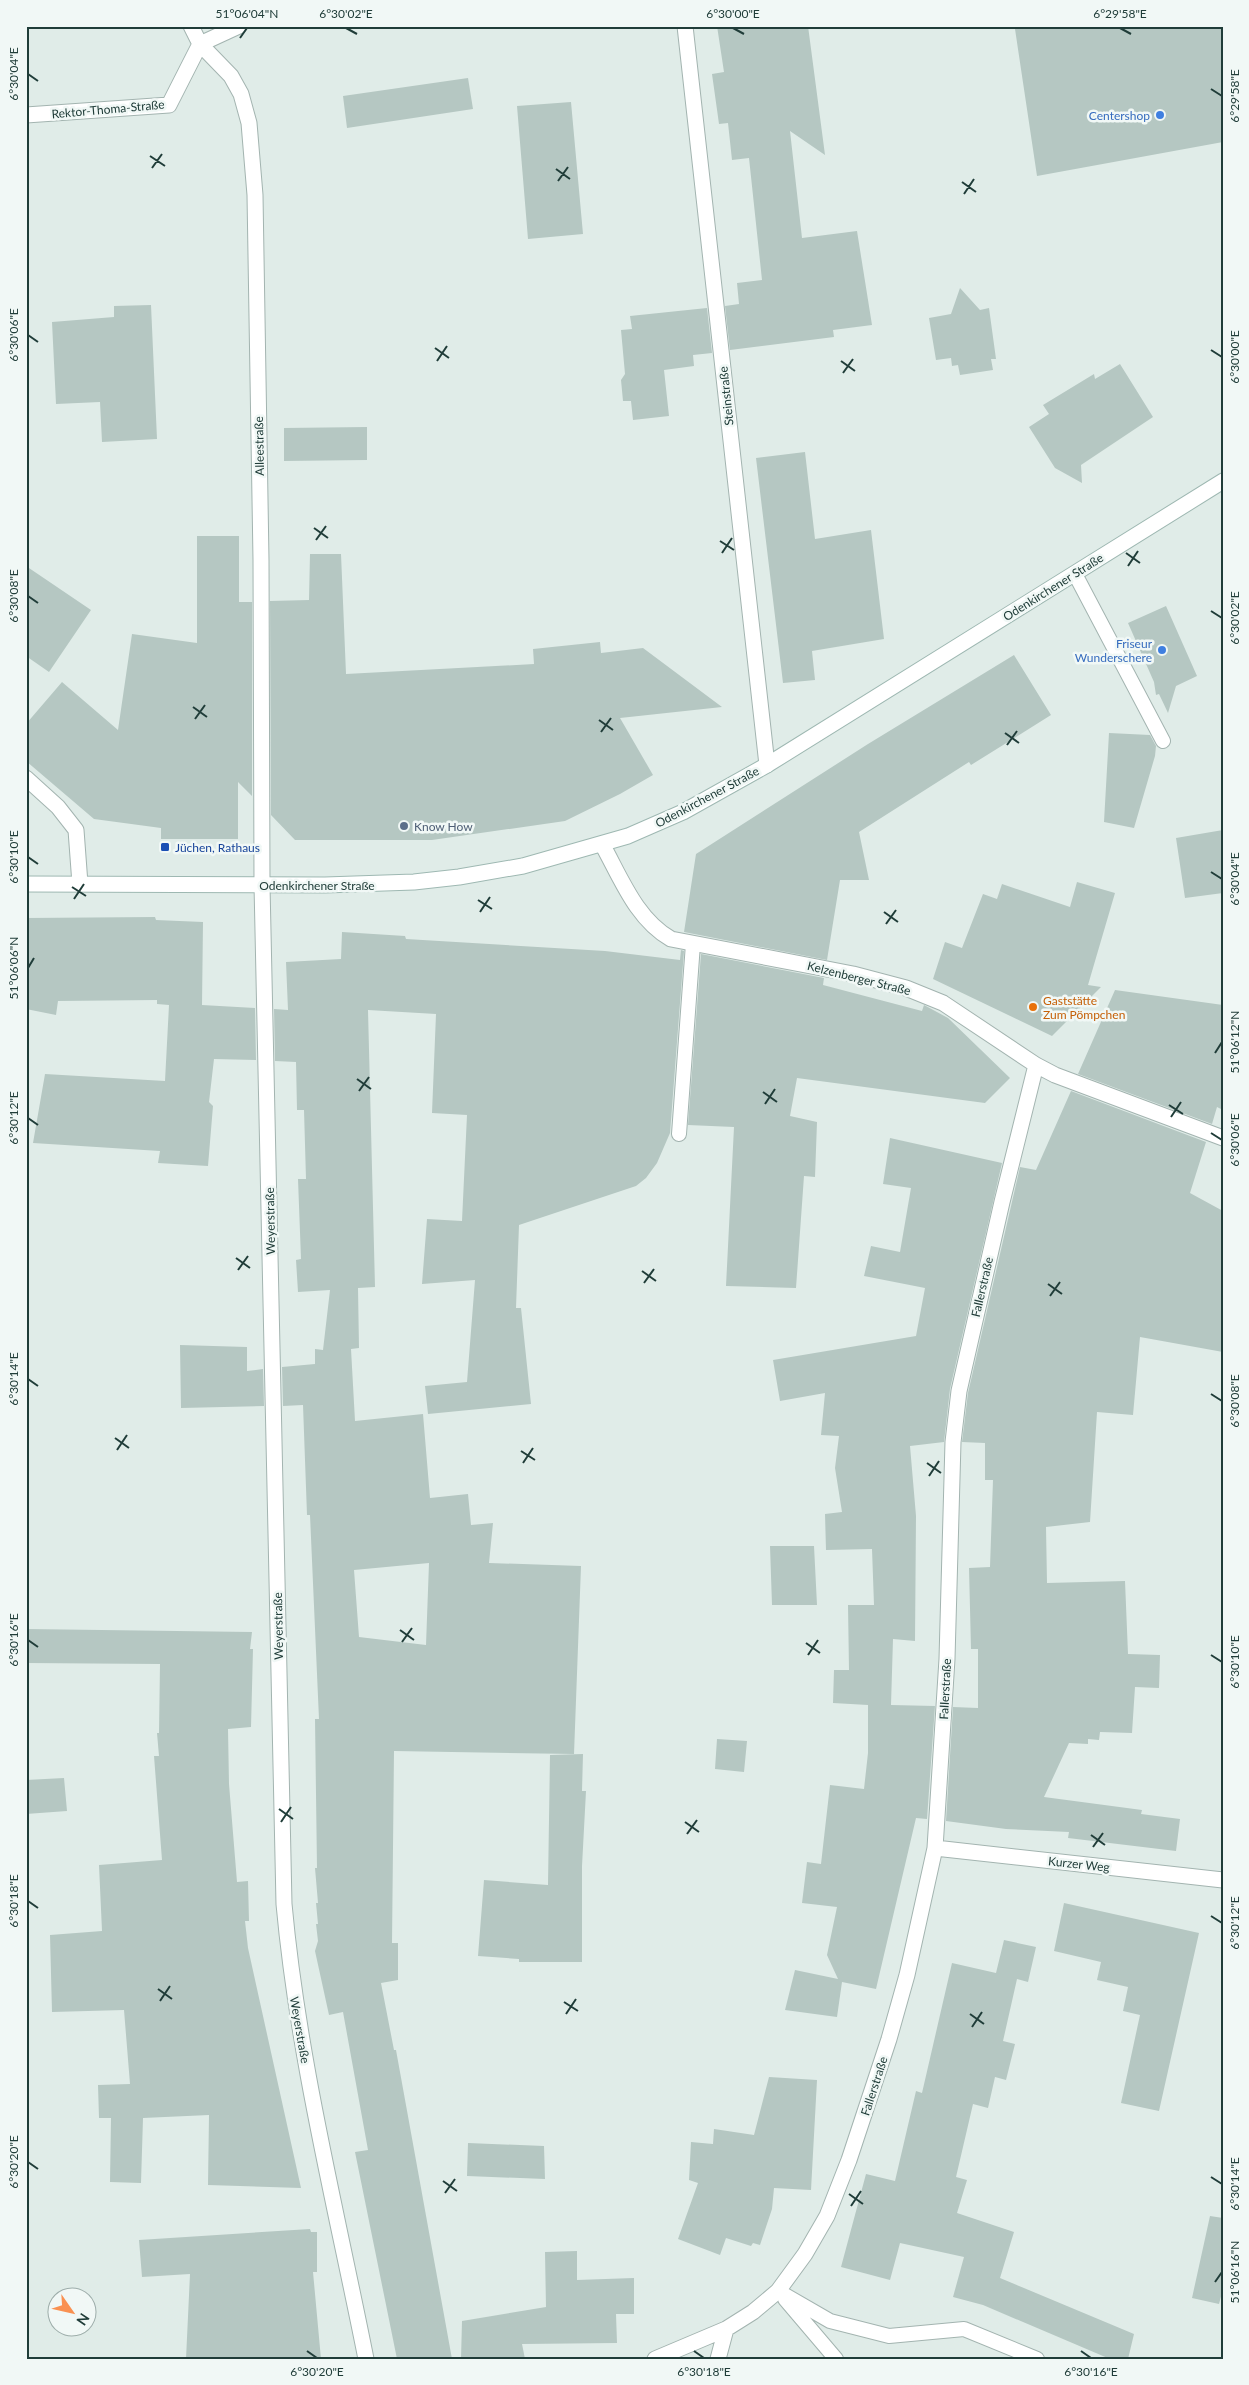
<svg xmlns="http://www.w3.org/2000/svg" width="1249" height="2385" font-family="Lato,sans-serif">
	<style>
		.building { fill: #b5c7c2; fill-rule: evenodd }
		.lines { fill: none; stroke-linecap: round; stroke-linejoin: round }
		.service-casing { stroke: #a3b4b0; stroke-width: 16 }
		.minor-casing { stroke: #a3b4b0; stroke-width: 17 }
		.secondary-casing { stroke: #9eb8b2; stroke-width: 17 }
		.service { stroke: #fff; stroke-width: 14 }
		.minor { stroke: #fff; stroke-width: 15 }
		.secondary { stroke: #fff; stroke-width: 15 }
		.ticks { fill: none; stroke: #203d39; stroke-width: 2 }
		.shop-dot { fill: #3f7fe0; stroke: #f1f8f6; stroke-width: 2 }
		.service-dot { fill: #5c6f8a; stroke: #f1f8f6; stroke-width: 2 }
		.transit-dot { fill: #1a4fb4; stroke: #f1f8f6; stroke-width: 2 }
		.food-dot { fill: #e8710a; stroke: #f1f8f6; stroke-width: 2 }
		.labels { text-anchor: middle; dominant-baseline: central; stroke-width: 5; stroke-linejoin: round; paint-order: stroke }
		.street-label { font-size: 12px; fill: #203d39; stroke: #f1f8f6 }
		.shop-label { font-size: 12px; fill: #366cbe; stroke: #f1f8f6; text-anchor: end }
		.service-label { font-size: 12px; fill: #4e5e75; stroke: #f1f8f6; text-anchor: start }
		.transit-label { font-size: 12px; fill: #164399; stroke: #f1f8f6; text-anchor: start }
		.food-label { font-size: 12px; fill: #c56008; stroke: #f1f8f6; text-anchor: start }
		.neatline { fill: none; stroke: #203d39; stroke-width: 2 }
		.ticks-label { font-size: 12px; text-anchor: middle; fill: #203d39 }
	</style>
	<rect width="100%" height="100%" fill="#e0ece8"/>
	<!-- building -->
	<path class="building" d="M717 26H808L825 155 790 131 802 238 857 231 872 325 833 330 834 337 730 350 725 306 739 304 737 283 762 280 749 158 732 160 728 123 719 124 712 74 724 72Z
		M1030 26H1223V142L1037 176 1015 29Z
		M468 78 473 109 347 128 343 96Z
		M571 102 583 234 528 239 517 106Z
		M960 288 980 310 989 308 996 359H991L993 370 960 375 958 365 952 366 951 358 936 360 929 318 951 314Z
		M151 305 157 439 102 442 100 402 56 404 52 322 114 317V306Z
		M707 308 712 353 693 355 694 366 664 370 669 416 633 420 631 401H623L621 380 625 374 621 330 632 329 630 316Z
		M1120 364 1153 417 1081 465 1082 483 1055 468 1029 427 1049 414 1043 405 1094 374 1095 379Z
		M367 427V460L284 461V428Z
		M805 452 815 539 871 530 884 639 812 651 815 680 783 683 756 458Z
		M197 536H239V602H252V796L238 782V839H161V828L94 819 26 761V724L62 682 118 730 132 634 197 643Z
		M310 554H341L346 674 534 664 533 649 600 642 601 653 643 648 722 707 620 718 653 775 620 794 565 821 432 840H295L271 815 270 601 309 600Z
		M26 566 91 610 49 672 26 656Z
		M1166 606 1197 676 1176 686 1168 713 1159 694 1156 695 1154 682 1128 623Z
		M1014 655 1051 715 971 765 969 762 859 832 869 880H840L827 960 684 932 696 854 868 744Z
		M1109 733 1150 735 1156 746 1155 756 1134 828 1104 822Z
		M1223 830V893L1185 898 1176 838Z
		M1077 882 1115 893 1088 985 1101 987 1052 1036 933 979 945 942 962 948 983 894 997 899 1002 884 1070 907Z
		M155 917 156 920 203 922 202 1005 255 1008 256 1060 214 1059 209 1102 213 1106 208 1166 158 1163 160 1151 33 1143 45 1074 165 1081 169 1005 157 1004V1000L58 1001 56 1015 26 1009V918Z
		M342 932 405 936 406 939 605 951 680 960 681 950 684 951 670 1133 657 1163 646 1178 636 1186 519 1225 516 1308H521L531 1404 428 1414 425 1386 467 1382 475 1280 422 1284 427 1219 462 1221 467 1115 432 1113 436 1014 368 1010 375 1287 358 1288 359 1348 351 1349 355 1421 423 1414 430 1498 468 1494 471 1525 493 1523 489 1563 581 1566 574 1754 394 1751 392 1943H398V1980L381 1983 394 2050H396L452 2359H397L355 2152 368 2150 343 2012 329 2015 315 1951 318 1941 316 1924H318L316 1903H318L315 1868H317L315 1719H319L310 1515H307L303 1405 283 1406 282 1367 315 1364V1349L323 1350 330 1290 298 1292 296 1260 301 1259 298 1179H306L304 1110H297L296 1062 275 1061 274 1009 288 1010 286 962 341 959ZM429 1563 426 1645 359 1637 354 1570Z
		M701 954 824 978 823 985 922 1011 924 1005 948 1018 1010 1078 985 1103 797 1078 790 1116 817 1122 815 1177 804 1176 796 1288 726 1286 734 1127 688 1125Z
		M1115 990 1223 1005V1110L1217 1107 1212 1124 1078 1074Z
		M1071 1091 1206 1142 1190 1193 1223 1211V1352L1140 1337 1133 1415 1097 1412 1090 1522 1046 1527 1047 1583 1125 1581 1128 1654 1160 1655 1159 1688 1135 1687 1132 1733 1100 1732 1099 1740 1088 1739V1744L1069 1743 1044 1797 1142 1810 1141 1814 1180 1819 1176 1851 1068 1838 1069 1832 1006 1829 946 1821 953 1707 978 1708V1649H971L969 1568 990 1567 993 1480H985V1443L962 1442 968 1393 1020 1167 1036 1170Z
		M890 1138 1002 1163 950 1389 944 1442 910 1446 916 1516 915 1641 893 1639 891 1705 935 1706 927 1819 916 1818 876 1989 842 1982 837 2017 785 2010 795 1970 838 1979 827 1955 837 1907 802 1903 807 1862 821 1864 830 1785 864 1789 868 1753V1705L833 1703 834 1670H849L848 1605H874L872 1549 826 1550 825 1514 842 1512 835 1468 839 1436 821 1435 825 1393 780 1401 773 1360 916 1336 925 1288 864 1276 871 1246 900 1252 911 1188 883 1184Z
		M180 1345 247 1347V1371L263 1369 264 1406 181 1408Z
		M770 1546H814L817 1605H772Z
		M26 1629 252 1632 250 1649H253L251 1727 228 1729 229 1784 237 1882 248 1881 249 1921H245L248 1948 301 2188 208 2185 209 2115 143 2118 141 2183 110 2182 111 2118H99L98 2085 130 2084 124 2010 52 2012 50 1935 102 1931 99 1865 162 1860 154 1756H159L157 1733H159L160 1664 26 1663Z
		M717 1739 747 1741 744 1772 715 1769Z
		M583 1754 582 1791H586L582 1866V1962H519V1959L478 1956 484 1880 548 1885 550 1755Z
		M64 1778 67 1811 26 1814V1780Z
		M1064 1903 1199 1933 1159 2111 1121 2103 1140 2015 1123 2011 1128 1987 1097 1980 1101 1962 1054 1951Z
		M1004 1940 1036 1947 1028 1982 1017 1979 1003 2041 1015 2044 1006 2080 995 2077 988 2108 973 2104 956 2177 967 2180 957 2213 1014 2232 1000 2278 1134 2334 1128 2359H1110L983 2305 953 2297 964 2257 900 2243 890 2280 841 2267 866 2174 895 2181 916 2091 922 2093 952 1963 996 1973Z
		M769 2077 817 2080 811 2190 774 2188 772 2209 760 2245 753 2243 751 2246 726 2238 720 2255 678 2239 698 2183 689 2180 691 2142 713 2144 714 2129 754 2135Z
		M468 2143 544 2146 545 2179 467 2176Z
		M1210 2216 1223 2218V2289L1219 2304 1192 2298Z
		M310 2229 311 2232H317V2272H313L321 2359H186L190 2274 142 2277 139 2240Z
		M577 2251V2280L634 2278V2314H616L617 2343 522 2344 525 2359H461L462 2321 546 2307 545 2252Z"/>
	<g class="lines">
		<defs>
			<path id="service" d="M1075 574 1163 741
				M679 1134 693 944
				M778 2291 830 2321 889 2336 964 2329 1037 2359
				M785 2299 836 2359"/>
			<path id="minor" d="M191 26 200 44 231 76 241 94 249 123 255 195 261 560 262 885 284 1904C298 2057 336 2208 366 2359
				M685 26 767 765
				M26 115 169 105 200 44 239 26
				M26 778 58 807 76 830 80 884
				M602 844C621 878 636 919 671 939L853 974 906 988 943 1003 1036 1065 1055 1075 1223 1138
				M935 1848 1223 1880
				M655 2359 726 2329 753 2312 778 2291 805 2254 827 2216 849 2160 889 2039 907 1975 935 1848 947 1659 953 1442 959 1391 1002 1202 1036 1065
				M718 2359 726 2329"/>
			<path id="secondary" d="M26 884 325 885 414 882 459 877 523 866 628 836 683 812 767 765 1223 481"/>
		</defs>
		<!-- service casing -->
		<use href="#service" class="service-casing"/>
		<!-- minor casing -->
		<use href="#minor" class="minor-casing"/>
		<!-- secondary casing -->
		<use href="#secondary" class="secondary-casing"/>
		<!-- service -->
		<use href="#service" class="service"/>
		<!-- minor -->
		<use href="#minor" class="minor"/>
		<!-- secondary -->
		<use href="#secondary" class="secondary"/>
	</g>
	<!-- ticks -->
	<path class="ticks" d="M346 28 357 34M733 28 744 34M1120 28 1131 34M240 38 247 28M28 74 38 81M1211 89 1222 96M150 156 165 166M152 168 162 154M556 169 570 179M558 181 568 167M962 182 976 192M964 194 974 179M28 335 38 342M435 348 449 358M1211 350 1222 357M437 361 447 346M841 361 855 371M843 373 853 359M314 528 328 538M316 540 326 526M720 541 734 550M722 553 732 538M1126 553 1140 563M1128 566 1138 551M28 596 38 603M1211 611 1222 618M193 707 207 717M195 719 205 705M599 720 613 730M601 732 611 718M1005 733 1019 743M1007 745 1017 731M28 857 38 864M1211 872 1222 879M72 887 86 896M74 899 84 884M478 900 492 909M480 912 490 897M884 912 898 922M886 924 896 910M28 968 34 958M1215 1053 1222 1042M357 1079 371 1089M359 1091 369 1077M763 1092 777 1102M765 1104 775 1089M1169 1105 1183 1114M1171 1117 1181 1102M28 1118 38 1125M1211 1133 1222 1140M236 1258 250 1268M238 1270 248 1256M642 1271 656 1281M644 1283 654 1269M1048 1284 1062 1294M1050 1296 1060 1282M28 1379 38 1386M1211 1394 1222 1401M115 1438 129 1448M117 1450 127 1435M521 1451 535 1460M523 1463 533 1448M927 1463 941 1473M929 1476 939 1461M400 1630 414 1640M28 1640 38 1647M402 1642 412 1628M806 1643 820 1653M808 1655 818 1640M1211 1655 1222 1662M279 1809 293 1819M281 1822 291 1807M685 1822 699 1832M687 1834 697 1820M1091 1835 1105 1845M1093 1847 1103 1833M28 1901 38 1908M1211 1916 1222 1923M158 1989 172 1999M160 2001 170 1986M564 2002 578 2011M566 2014 576 1999M970 2014 984 2024M972 2027 982 2012M28 2162 38 2169M1211 2177 1222 2184M443 2181 457 2191M445 2193 455 2179M849 2194 863 2204M851 2206 861 2191M1215 2282 1222 2272M307 2351 317 2358M694 2351 704 2358M1081 2351 1091 2358"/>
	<!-- markers -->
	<g class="shop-dot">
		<circle cx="1160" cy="115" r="5"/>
		<circle cx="1162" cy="650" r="5"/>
	</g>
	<circle class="service-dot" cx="404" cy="826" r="5"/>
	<rect class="transit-dot" x="160" y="842" width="10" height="10" rx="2.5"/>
	<circle class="food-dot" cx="1033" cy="1007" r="5"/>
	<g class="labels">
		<!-- street labels -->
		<g class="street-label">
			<text transform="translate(108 109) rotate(-5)">Rektor-Thoma-Straße</text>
			<text transform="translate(726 396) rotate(-96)">Steinstraße</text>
			<text transform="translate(259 446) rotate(-91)">Alleestraße</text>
			<text transform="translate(1053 587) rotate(-32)">Odenkirchener Straße</text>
			<text transform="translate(707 797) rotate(-28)">Odenkirchener Straße</text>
			<text x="317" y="885">Odenkirchener Straße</text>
			<text transform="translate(859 978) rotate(14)">Kelzenberger Straße</text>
			<text transform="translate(270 1221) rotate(-91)">Weyerstraße</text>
			<text transform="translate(982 1287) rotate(-77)">Fallerstraße</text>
			<text transform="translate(278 1626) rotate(-91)">Weyerstraße</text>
			<text transform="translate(945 1689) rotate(-87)">Fallerstraße</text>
			<text transform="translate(1079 1864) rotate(6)">Kurzer Weg</text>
			<text transform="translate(300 2030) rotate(80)">Weyerstraße</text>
			<text transform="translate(874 2086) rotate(-72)">Fallerstraße</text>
		</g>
		<!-- shop labels -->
		<g class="shop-label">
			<text x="1150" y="115">Centershop</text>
			<text x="1152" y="643">Friseur<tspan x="1152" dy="14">Wunderschere</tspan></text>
		</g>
		<!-- service labels -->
		<g class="service-label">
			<text x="414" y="826">Know How</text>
		</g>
		<!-- transit labels -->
		<g class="transit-label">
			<text x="175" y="847">Jüchen, Rathaus</text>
		</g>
		<!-- food labels -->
		<g class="food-label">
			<text x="1043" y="1000">Gaststätte<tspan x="1043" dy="14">Zum Pömpchen</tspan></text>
		</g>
	</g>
	<!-- border -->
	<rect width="1249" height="2385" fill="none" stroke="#f1f8f6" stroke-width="55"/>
	<!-- north arrow -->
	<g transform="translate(72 2312) rotate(124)"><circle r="24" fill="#f1f8f6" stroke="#9dadaa"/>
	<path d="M0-4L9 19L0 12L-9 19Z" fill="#f99152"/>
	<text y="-8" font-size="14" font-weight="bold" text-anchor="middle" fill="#203d39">N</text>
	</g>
	<rect x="28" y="28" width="1194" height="2330" class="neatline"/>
	<g class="ticks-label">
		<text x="247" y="18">51°06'04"N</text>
		<text x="346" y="18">6°30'02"E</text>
		<text x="733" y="18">6°30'00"E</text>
		<text x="1120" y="18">6°29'58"E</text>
		<text transform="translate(14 74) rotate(-90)" y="4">6°30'04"E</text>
		<text transform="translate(1235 96) rotate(-90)" y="4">6°29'58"E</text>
		<text transform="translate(14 335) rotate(-90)" y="4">6°30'06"E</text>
		<text transform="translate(1235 357) rotate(-90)" y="4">6°30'00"E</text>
		<text transform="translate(14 596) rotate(-90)" y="4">6°30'08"E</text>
		<text transform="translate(1235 618) rotate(-90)" y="4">6°30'02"E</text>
		<text transform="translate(14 857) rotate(-90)" y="4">6°30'10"E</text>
		<text transform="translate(1235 879) rotate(-90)" y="4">6°30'04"E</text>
		<text transform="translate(14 968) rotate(-90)" y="4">51°06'06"N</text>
		<text transform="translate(1235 1042) rotate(-90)" y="4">51°06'12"N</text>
		<text transform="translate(14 1118) rotate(-90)" y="4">6°30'12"E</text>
		<text transform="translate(1235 1140) rotate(-90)" y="4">6°30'06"E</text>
		<text transform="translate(14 1379) rotate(-90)" y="4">6°30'14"E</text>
		<text transform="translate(1235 1401) rotate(-90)" y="4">6°30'08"E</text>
		<text transform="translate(14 1640) rotate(-90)" y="4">6°30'16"E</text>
		<text transform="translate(1235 1662) rotate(-90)" y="4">6°30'10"E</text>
		<text transform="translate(14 1901) rotate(-90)" y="4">6°30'18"E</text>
		<text transform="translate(1235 1923) rotate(-90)" y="4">6°30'12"E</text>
		<text transform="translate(14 2162) rotate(-90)" y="4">6°30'20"E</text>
		<text transform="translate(1235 2184) rotate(-90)" y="4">6°30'14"E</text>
		<text transform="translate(1235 2272) rotate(-90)" y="4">51°06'16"N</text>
		<text x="317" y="2376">6°30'20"E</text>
		<text x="704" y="2376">6°30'18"E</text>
		<text x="1091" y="2376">6°30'16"E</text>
	</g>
</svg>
